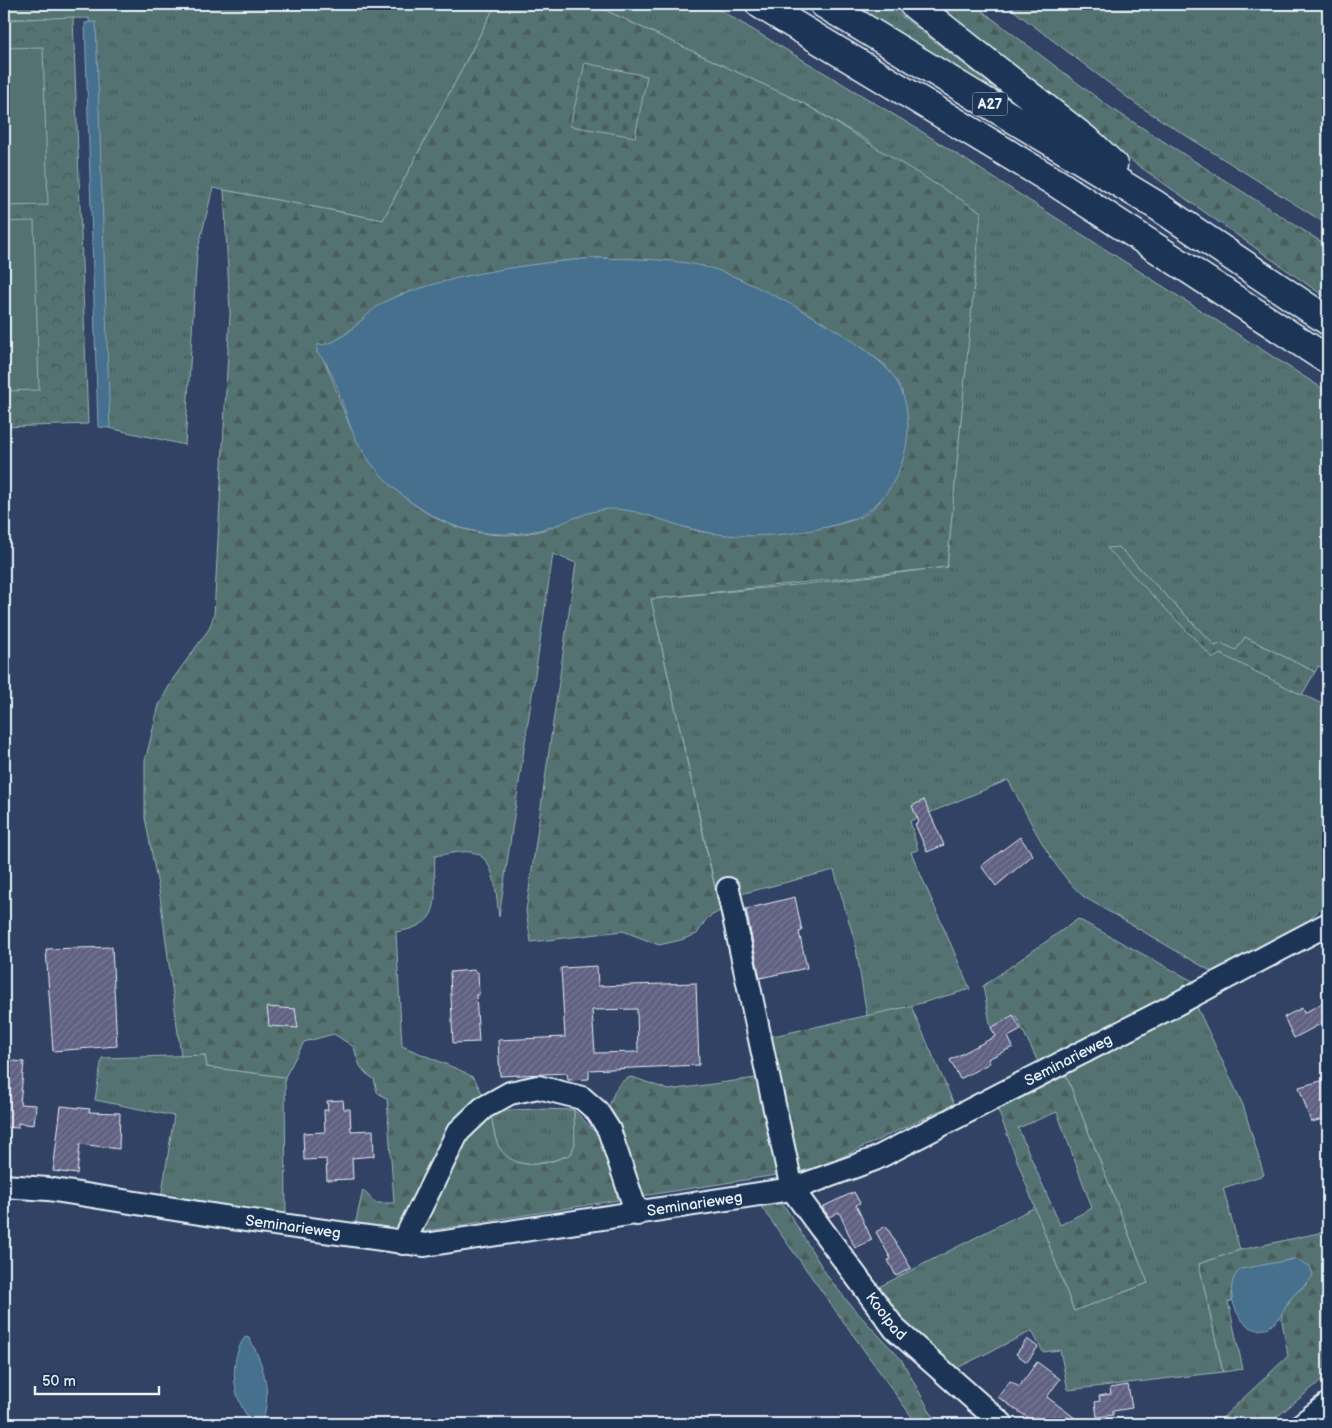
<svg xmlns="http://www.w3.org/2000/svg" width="1332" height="1428" font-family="'Balsamiq Sans',sans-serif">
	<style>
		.grass { fill: url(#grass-tufts); stroke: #9db2b4 }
		.forest { fill: url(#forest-firs); stroke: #9db2b4; fill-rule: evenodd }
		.cemetery { fill: url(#cemetery-stones); stroke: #9db2b4 }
		.park { fill: url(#park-crowns); stroke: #9db2b4 }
		.pitch { fill: #527271; stroke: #9db2b4 }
		.water { fill: #46708e; stroke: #87a4b8 }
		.building { fill: url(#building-hatch); stroke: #e8f1f8; fill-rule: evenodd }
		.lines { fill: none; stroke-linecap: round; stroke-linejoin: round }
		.minor-casing { stroke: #e8f1f8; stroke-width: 26 }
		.highway-casing { stroke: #e8f1f8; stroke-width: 31 }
		.minor { stroke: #1d3557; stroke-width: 22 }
		.highway { stroke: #1d3557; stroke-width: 28 }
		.labels { text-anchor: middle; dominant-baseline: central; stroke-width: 4.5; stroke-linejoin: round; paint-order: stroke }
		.shield { fill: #1d3557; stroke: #abb9c8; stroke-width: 1 }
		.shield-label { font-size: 14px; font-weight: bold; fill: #e8f1f8 }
		.street-label { font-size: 15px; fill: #e8f1f8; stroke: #1d3557 }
	</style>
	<defs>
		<pattern id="grass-tufts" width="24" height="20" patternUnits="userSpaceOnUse" patternTransform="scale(1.25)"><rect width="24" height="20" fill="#527271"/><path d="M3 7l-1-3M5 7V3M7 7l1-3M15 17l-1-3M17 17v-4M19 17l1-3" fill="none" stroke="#4b5b5c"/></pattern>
		<pattern id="forest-firs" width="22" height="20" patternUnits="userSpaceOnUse" patternTransform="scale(1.25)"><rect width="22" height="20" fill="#527271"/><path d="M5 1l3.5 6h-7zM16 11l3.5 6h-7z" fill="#4b5b5c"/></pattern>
		<pattern id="cemetery-stones" width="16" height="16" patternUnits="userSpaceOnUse" patternTransform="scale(1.25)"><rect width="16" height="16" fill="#527271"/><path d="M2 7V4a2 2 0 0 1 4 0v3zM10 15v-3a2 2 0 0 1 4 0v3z" fill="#4b5b5c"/></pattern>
		<pattern id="park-crowns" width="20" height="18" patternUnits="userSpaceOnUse" patternTransform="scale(1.25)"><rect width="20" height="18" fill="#527271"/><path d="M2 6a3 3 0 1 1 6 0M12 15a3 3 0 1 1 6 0" fill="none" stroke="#4b5b5c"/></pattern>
		<pattern id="building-hatch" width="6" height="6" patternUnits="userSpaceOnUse" patternTransform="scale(1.25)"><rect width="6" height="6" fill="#616183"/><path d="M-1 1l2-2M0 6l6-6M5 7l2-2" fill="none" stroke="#787895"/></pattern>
	</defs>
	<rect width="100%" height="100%" fill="#314264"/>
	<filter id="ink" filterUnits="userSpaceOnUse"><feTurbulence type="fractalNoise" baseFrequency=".02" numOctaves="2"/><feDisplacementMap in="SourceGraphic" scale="10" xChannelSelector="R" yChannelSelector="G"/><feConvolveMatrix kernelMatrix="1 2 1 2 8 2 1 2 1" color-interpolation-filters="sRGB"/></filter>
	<g filter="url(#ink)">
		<!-- grass -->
		<path class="grass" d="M4 4H496L383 220 213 188 197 253 185 445 105 427 89 18 4 19Z
			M592 4H710L916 128 1328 392V670L1318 666 1315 672 1245 637 1236 651 1221 643 1215 646 1119 547 1221 654 1328 707V900L1306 924 1219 976 1084 897C1049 866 1031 820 1008 780L910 821 918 850 911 852 970 989 911 1006 867 1016 855 942 834 870 733 896 730 883 715 886 651 599 807 584 947 567 964 385 870 142 805 104Z
			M842 4H886L1022 109Z
			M1005 4H1328V225L1136 104Z
			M1197 1007 1243 1105 1264 1175 1223 1188 1240 1250 1199 1264 1223 1372 1068 1390 1060 1350 1043 1352 1032 1331 949 1372 869 1292 1035 1207 1074 1311 1148 1283 1066 1075Z
			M205 1055 207 1067 285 1077 286 1216 161 1199 174 1116 95 1100 102 1058Z
			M537 1109 574 1110 575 1144 571 1154C548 1164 508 1174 497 1143 494 1135 493 1125 491 1116L510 1110Z"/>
		<!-- forest -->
		<path class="forest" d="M496 4H592L805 104 981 212 947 567 651 599 720 911 707 918 697 934 681 940 659 945 623 931 531 942 526 911 576 563 553 554 499 917C496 897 497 856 471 852 460 851 446 854 435 856 432 896 448 924 396 932L402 1046 462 1071 474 1078 482 1093C441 1131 420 1182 396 1230L355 1225 363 1190 375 1203H394L387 1099 377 1092 374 1079C360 1071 358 1063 354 1047L334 1034 304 1042 285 1077 207 1067 205 1055 181 1056 160 896 145 818V761L159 705 173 679 209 629 214 615 230 314 224 190 383 220ZM595 258 639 259 712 269 737 278 778 298 864 349 885 365 902 392 880 501C876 505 873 509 869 512 841 533 733 539 698 531 670 524 639 507 611 508 588 509 566 522 546 529 512 540 469 535 438 519 403 501 374 473 356 438 342 413 336 384 323 358L327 345C352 335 366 310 391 299 402 293 415 291 427 287 482 271 538 263 595 258Z
			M931 4H973L1108 106 1328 246V299L1105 142Z
			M1119 547 1215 646 1221 643 1236 650 1245 637 1315 672 1302 695 1221 654 1213 658 1107 548Z
			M1078 919 1200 985 1039 1064 1016 1016 991 1028 983 986Z
			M911 1006 954 1104 842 1157 814 1169 794 1172 764 1038Z
			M1066 1075 1148 1283 1074 1311 998 1110ZM1057 1112 1092 1208 1060 1225 1018 1128Z
			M632 1077 669 1090 756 1078 777 1175 635 1197 608 1110C612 1097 617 1079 632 1077Z
			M574 1110 599 1136 612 1170 618 1200 414 1233 473 1126 491 1116C493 1125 494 1139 499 1147 515 1173 547 1165 571 1154L575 1144Z
			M777 1200 782 1202 828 1277 852 1307 901 1359 937 1424H917L757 1201Z
			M1328 1231V1375L1268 1424H1216L1288 1356 1281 1315 1293 1295 1307 1284 1294 1259 1269 1265 1231 1293 1234 1300 1228 1302 1243 1369 1223 1372 1199 1264 1240 1250Z"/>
		<!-- cemetery -->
		<path class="cemetery" d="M585 63 647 76 635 137 570 126Z"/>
		<!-- park -->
		<path class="park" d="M73 17 88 424 4 427V20Z"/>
		<!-- pitch -->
		<path class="pitch" d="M43 47 48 205 4 206V48Z
			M34 221 39 390 4 391V222Z"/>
		<!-- water -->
		<path class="water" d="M96 22 110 428 98 427 85 23Z
			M595 258C634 259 677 258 714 269 755 282 871 343 894 377 910 400 911 433 903 459 890 500 867 518 827 527 789 536 734 540 696 530 669 524 642 510 614 509 589 508 566 524 543 529 509 538 469 535 437 518 402 500 371 471 354 435 344 414 335 366 317 353V345C349 345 364 308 393 298 457 273 527 264 595 258Z
			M1295 1259 1310 1266 1313 1275C1308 1285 1299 1288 1292 1297 1284 1306 1282 1318 1272 1325 1243 1347 1217 1286 1241 1269Z
			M245 1337 249 1338C263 1362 272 1392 263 1419L252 1421C232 1402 228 1360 245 1337Z"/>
		<!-- building -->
		<path class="building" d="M924 800 944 845 927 852 915 824 919 822 912 806Z
			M1020 837 1033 855 996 886 981 866Z
			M795 897 802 931 799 932 807 968 760 978 746 909Z
			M112 947 117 1046 53 1051 46 949Z
			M597 966 598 986 696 983 699 1065 589 1070V1079L568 1080 567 1073 500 1076 498 1040 565 1037 561 968ZM637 1009 638 1052 595 1053 592 1010Z
			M474 970 475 972H478L479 995H476L479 1042 453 1043 450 972Z
			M1328 1000V1020L1294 1038 1284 1017 1302 1008 1304 1013Z
			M267 1007 295 1009 298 1028 269 1026Z
			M1013 1015 1021 1030 1008 1037 1013 1047 988 1059 990 1063 960 1079 950 1060 996 1036 991 1028Z
			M4 1060 24 1062 20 1104 36 1105 34 1125 18 1123V1128L4 1127Z
			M1328 1079V1118L1311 1122 1299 1087Z
			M343 1100 344 1109H350L351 1131 373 1130 374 1156 352 1158 353 1179 327 1180 326 1159 304 1160 303 1133 325 1132 324 1110H328L327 1101Z
			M61 1106 90 1109 89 1112 120 1113 119 1149 80 1144 77 1174 53 1171Z
			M854 1192 860 1203 856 1205 872 1240 855 1248 839 1212 829 1217 822 1207Z
			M886 1226 911 1268 896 1276 888 1260 891 1259 876 1232Z
			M1027 1339 1038 1347 1027 1362 1016 1354Z
			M1037 1362 1060 1379 1047 1397 1083 1424H1037L998 1397 1010 1381 1019 1387Z
			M1128 1385 1132 1408 1113 1411V1415L1097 1417 1095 1402 1100 1401 1099 1396 1111 1394 1110 1388Z"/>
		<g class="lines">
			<defs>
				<g id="minor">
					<path id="s1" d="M728 889 792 1189 895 1329 1002 1424"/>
					<path id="s2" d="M4 1186 48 1189 231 1218 425 1245 792 1189 875 1159 1169 1008 1328 924"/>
					<path d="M403 1243 458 1132 483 1108 510 1093 538 1087 582 1098 597 1111 609 1130 637 1214"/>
					<path d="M1302 1424 1328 1404"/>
				</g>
				<path id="highway" d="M760 4 1058 184 1328 360
					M824 4 1156 205 1328 321
					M913 4 1091 144 1113 165"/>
			</defs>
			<!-- minor casing -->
			<use href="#minor" class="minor-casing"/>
			<!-- highway casing -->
			<use href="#highway" class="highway-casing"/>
			<!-- minor -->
			<use href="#minor" class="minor"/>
			<!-- highway -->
			<use href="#highway" class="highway"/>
		</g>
	</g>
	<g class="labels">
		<!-- shield labels -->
		<rect class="shield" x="972.5" y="92.5" width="35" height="23" rx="4"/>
		<g class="shield-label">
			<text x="990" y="104">A27</text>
		</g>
		<!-- street labels -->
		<g class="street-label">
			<text stroke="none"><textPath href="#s2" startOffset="1102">Seminarieweg</textPath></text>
			<text stroke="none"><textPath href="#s2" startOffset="698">Seminarieweg</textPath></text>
			<text stroke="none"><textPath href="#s2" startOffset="292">Seminarieweg</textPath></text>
			<text stroke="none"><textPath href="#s1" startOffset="465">Koolpad</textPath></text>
		</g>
	</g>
	<!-- margin -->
	<rect width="1332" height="1428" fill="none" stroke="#1d3557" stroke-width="20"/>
	<rect x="10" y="10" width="1312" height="1408" fill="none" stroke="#e8f1f8" stroke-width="2" filter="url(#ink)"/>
	<!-- scale -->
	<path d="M35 1386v8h124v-8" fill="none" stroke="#e8f1f8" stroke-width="2.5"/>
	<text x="42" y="1386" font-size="15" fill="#e8f1f8" stroke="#1d3557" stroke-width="4" paint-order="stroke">50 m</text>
</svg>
